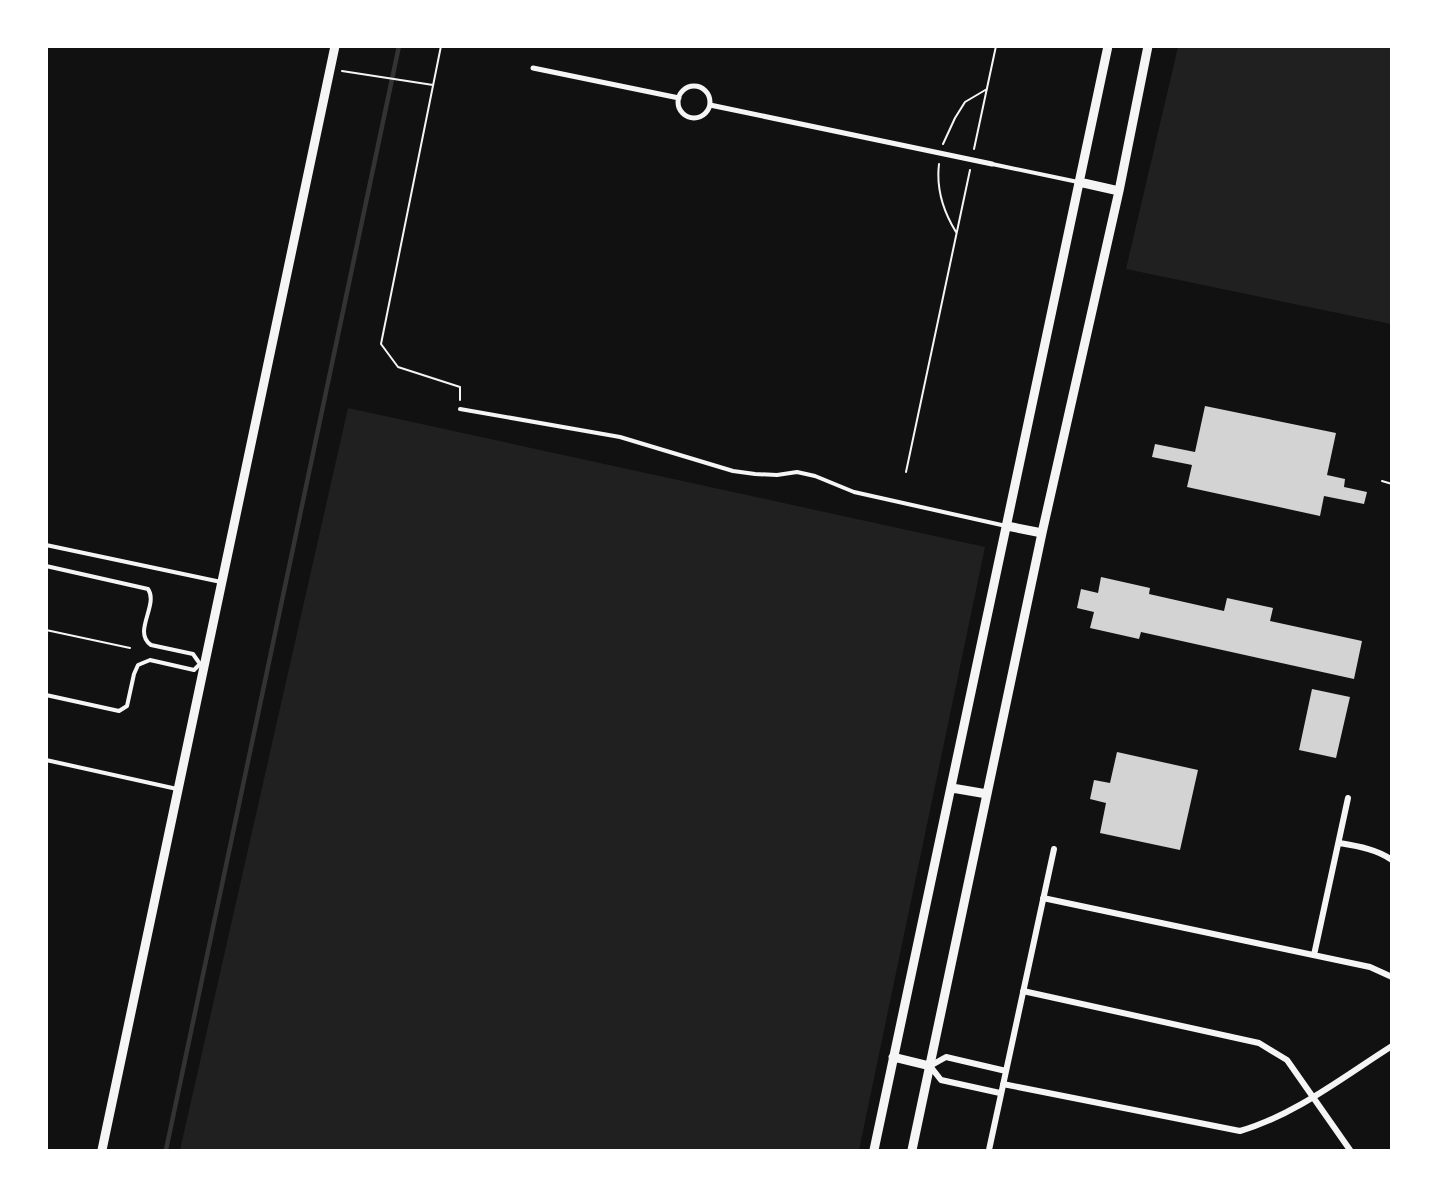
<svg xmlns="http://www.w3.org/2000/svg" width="1438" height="1197" font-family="'Nunito Sans',sans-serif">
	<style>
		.green { fill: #202020 }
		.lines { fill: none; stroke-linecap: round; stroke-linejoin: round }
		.stream { stroke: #333; stroke-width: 4.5 }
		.building { fill: #d3d3d3 }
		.path { stroke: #f5f5f5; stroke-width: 2 }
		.service { stroke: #f5f5f5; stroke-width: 4 }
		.pedestrian { stroke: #f5f5f5; stroke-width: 5 }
		.minor { stroke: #f5f5f5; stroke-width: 6 }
		.tertiary { stroke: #f5f5f5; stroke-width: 9 }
	</style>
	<rect width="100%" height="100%" fill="#111"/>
	<!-- green -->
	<path class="green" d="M1178 47H1391V324L1126 269Z
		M348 408 985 547 859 1150H180Z"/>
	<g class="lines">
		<!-- stream -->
		<path class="stream" d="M166 1150 399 46"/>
	</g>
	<!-- building -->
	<path class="building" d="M1205 406 1336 433 1327 475 1345 479 1344 487 1367 492 1364 504 1324 496 1320 516 1187 487 1192 465 1152 457 1155 444 1195 452Z
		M1101 577 1150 588 1149 594 1224 611 1227 598 1273 608 1270 621 1362 641 1354 679 1141 632 1139 639 1090 628 1094 612 1077 608 1081 589 1098 593Z
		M1312 689 1350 697 1336 758 1299 750Z
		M1117 752 1198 770 1180 850 1100 833 1106 803 1090 799 1094 780 1110 783Z"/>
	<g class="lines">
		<!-- path -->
		<path class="path" d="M441 46 381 344 398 367 460 387V400
			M342 71 433 85
			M943 144 955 118 965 102 987 89
			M974 149 996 46
			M939 164C936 189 943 211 956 232
			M906 472 970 170
			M1382 481 1392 484
			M46 630 130 648"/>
		<!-- service -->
		<path class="service" d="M992 164 1078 182
			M460 409 620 437 733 471 755 474 777 475 797 472 815 476 854 492 1006 526
			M46 545 221 582
			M46 566 148 589C159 605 132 632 151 645L193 654 200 664 204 665
			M46 695 119 711 127 706 134 674 138 665 150 660 194 670 200 664
			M46 760 177 789"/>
		<!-- pedestrian -->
		<path class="pedestrian" d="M533 68 679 98
			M678 102a16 16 0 1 1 32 0a16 16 0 1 1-32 0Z
			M710 105 992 164"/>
		<!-- minor -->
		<path class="minor" d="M1339 843C1357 846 1377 849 1392 860
			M1043 898 1370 967 1392 977
			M1314 955 1348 798
			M1023 991 1259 1043 1287 1060 1350 1150
			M1003 1084 1240 1131C1295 1115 1343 1077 1392 1046
			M1000 1093 941 1080 930 1066 946 1057 1006 1071
			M989 1150 1054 849"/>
		<!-- tertiary -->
		<path class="tertiary" d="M1079 182 1119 191
			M1007 526 1042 533
			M952 788 987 794
			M893 1057 930 1066
			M102 1150 335 46
			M874 1150 1108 46
			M912 1150 1042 533 1119 191 1148 46"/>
	</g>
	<!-- border -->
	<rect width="1438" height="1197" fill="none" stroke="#ffffff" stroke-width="96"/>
</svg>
